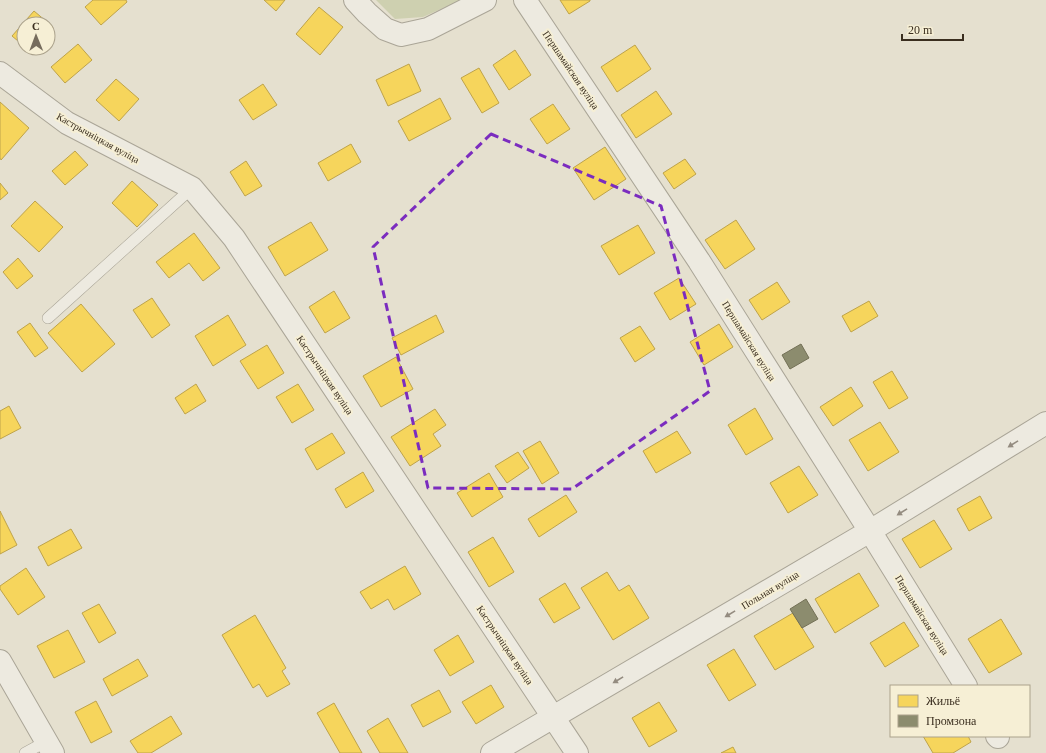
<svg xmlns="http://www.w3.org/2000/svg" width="1046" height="753" font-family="Georgia,serif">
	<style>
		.cemetery { fill: #ced0b0 }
		.homes { fill: #f6d55c; stroke: #bea34a }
		.industry { fill: #8c8c6e; stroke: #737056 }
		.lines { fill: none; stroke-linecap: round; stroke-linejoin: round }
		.service-casing { stroke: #aaa597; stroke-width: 12 }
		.minor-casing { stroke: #aaa597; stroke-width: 24 }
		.service { stroke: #edeae0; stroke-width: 11 }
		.minor { stroke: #edeae0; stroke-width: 22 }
		.oneway { fill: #948c80 }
		.marked { fill: none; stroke: #7b2cbf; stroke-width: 3; stroke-dasharray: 8 5; stroke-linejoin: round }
		.labels { text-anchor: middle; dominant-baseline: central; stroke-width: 4; stroke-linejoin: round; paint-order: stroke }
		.street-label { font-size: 10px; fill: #3a2e1f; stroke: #f6efd5 }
	</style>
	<rect width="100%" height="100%" fill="#e5e0cf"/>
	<!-- cemetery -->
	<path class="cemetery" d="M376 0H461L423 17 395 19Z"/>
	<!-- homes -->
	<path class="homes" d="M93 0H126L127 2 101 25 85 7Z
		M264 0H285L276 11Z
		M560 0H590V1L569 14Z
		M319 7 343 27 320 55 296 34Z
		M34 11 53 27 48 33V24H24V46L12 36Z
		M78 44 92 60 65 83 51 67Z
		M635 45 651 69 617 92 601 67Z
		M515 50 531 75 509 90 493 65Z
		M409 64 421 91 388 106 376 80Z
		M479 68 499 103 482 113 461 78Z
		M116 79 139 99 119 121 96 100Z
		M263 84 277 105 253 120 239 100Z
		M656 91 672 114 636 138 621 115Z
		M440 98 451 119 409 141 398 121Z
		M0 102 29 128 1 160 0 158Z
		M553 104 570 129 547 144 530 119Z
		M351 144 361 162 328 181 318 163Z
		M605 147 626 179 594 200 573 168Z
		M75 151 88 165 65 185 52 171Z
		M685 159 696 174 674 189 663 173Z
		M246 161 262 186 245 196 230 172Z
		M132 181 158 205 137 227 112 203Z
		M0 183 8 193 0 200Z
		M35 201 63 227 39 252 11 226Z
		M736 220 755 249 725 269 705 240Z
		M311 222 328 250 285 276 268 247Z
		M638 225 655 253 619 275 601 246Z
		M194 233 220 268 203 281 189 263 169 278 156 262Z
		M18 258 33 276 17 289 3 272Z
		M679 278 696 304 670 320 654 293Z
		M777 282 790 302 762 320 749 300Z
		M334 291 350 318 325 333 309 307Z
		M152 298 170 325 152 338 133 310Z
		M869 301 878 316 851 332 842 316Z
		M81 304 115 344 82 372 48 333Z
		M228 315 246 345 213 366 195 336Z
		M436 315 444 332 401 355 392 338Z
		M30 323 48 348 35 357 17 332Z
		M719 324 733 347 704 365 690 342Z
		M640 326 655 349 635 362 620 338Z
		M267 345 284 373 258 389 240 361Z
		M396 357 413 389 381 407 363 376Z
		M892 371 908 398 889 409 873 382Z
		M196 384 206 401 185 414 175 398Z
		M298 384 314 410 292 423 276 397Z
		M851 387 863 406 833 426 820 407Z
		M9 406 21 428 0 439V411Z
		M755 408 773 439 746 455 728 425Z
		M435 409 446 425 433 434 441 446 410 466 391 437Z
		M880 422 899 452 868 471 849 440Z
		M677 431 691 453 656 473 643 451Z
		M332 433 345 453 317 470 305 449Z
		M540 441 559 473 542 484 523 451Z
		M518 452 529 468 507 483 495 466Z
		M799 466 818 495 788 513 770 483Z
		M363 472 374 491 346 508 335 489Z
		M489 473 503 497 472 517 457 493Z
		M566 495 577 512 539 537 528 519Z
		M980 496 992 518 969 531 957 509Z
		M0 511 17 545 0 554Z
		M934 520 952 549 920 568 902 539Z
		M71 529 82 548 48 566 38 547Z
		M493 537 514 572 489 587 468 552Z
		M405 566 421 594 394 610 388 599 371 609 360 592Z
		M26 568 45 597 18 615 0 589V586Z
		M607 572 619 591 629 585 649 618 613 640 581 588Z
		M859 573 879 606 835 633 815 599Z
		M565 583 580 608 554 623 539 599Z
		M99 604 116 633 99 643 82 613Z
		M793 613 814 647 775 670 754 636Z
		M255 615 286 668 282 671 290 684 267 697 259 684 253 688 222 635Z
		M1001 619 1022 654 989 673 968 639Z
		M904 622 919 646 885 667 870 643Z
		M68 630 85 662 54 678 37 646Z
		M458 635 474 662 450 676 434 650Z
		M734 649 756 685 729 701 707 665Z
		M138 659 148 676 112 696 103 679Z
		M491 685 504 707 476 724 462 702Z
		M439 690 451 712 423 727 411 705Z
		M96 701 112 732 91 743 75 712Z
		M659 702 677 731 649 747 632 718Z
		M334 703 362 753H340L317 713Z
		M171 716 182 734 151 753H138L130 741Z
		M388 718 408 753H380L367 731Z
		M923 736H968L971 742 953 753H933Z
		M733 747 736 753H721Z"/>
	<!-- industry -->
	<path class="industry" d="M801 344 809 358 790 369 782 355Z
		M806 599 818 619 802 628 790 609Z"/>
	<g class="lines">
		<defs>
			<path id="service" d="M48 318 192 188
				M25 753 47 741"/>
			<path id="minor" d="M355 0 367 13 385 29 401 35 428 29 485 0
				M525 0 699 261 870 531 966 686
				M0 73 67 123 192 188 234 238 577 753
				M0 661 53 753
				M997 736 998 737
				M492 753 870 531 1046 423"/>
		</defs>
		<!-- service casing -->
		<use href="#service" class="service-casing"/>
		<!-- minor casing -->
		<use href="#minor" class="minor-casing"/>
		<!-- service -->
		<use href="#service" class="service"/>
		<!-- minor -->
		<use href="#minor" class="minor"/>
	</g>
	<!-- one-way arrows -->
	<defs><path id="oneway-solid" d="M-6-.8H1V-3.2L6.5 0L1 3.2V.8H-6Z"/></defs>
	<g class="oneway">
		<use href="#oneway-solid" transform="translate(1013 444) rotate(148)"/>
		<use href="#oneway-solid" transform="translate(902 512) rotate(148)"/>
		<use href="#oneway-solid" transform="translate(730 614) rotate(149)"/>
		<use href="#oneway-solid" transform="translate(618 680) rotate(149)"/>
	</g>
	<!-- marked area -->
	<path class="marked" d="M491 134 661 206 710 391 572 489 428 488 373 247Z"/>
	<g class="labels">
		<!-- street labels -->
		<g class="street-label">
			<text transform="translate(571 70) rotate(56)">Першамайская вуліца</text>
			<text transform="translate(98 138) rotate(29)">Кастрычніцкая вуліца</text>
			<text transform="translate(749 341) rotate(58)">Першамайская вуліца</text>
			<text transform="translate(325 375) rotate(56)">Кастрычніцкая вуліца</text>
			<text transform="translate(770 590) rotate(-31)">Польная вуліца</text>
			<text transform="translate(922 615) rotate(58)">Першамайская вуліца</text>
			<text transform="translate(505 645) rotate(56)">Кастрычніцкая вуліца</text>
		</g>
	</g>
	<!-- legend -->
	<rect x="890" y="685" width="140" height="52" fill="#f6efd5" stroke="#aba28c"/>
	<rect x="898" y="695" width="20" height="12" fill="#f6d55c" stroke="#aba28c"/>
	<text x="926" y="705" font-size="12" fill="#3a2e1f">Жильё</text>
	<rect x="898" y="715" width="20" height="12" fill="#8c8c6e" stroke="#aba28c"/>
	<text x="926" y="725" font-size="12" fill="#3a2e1f">Промзона</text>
	<!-- north arrow -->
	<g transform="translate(36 36) rotate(359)"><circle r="19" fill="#f6efd5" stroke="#aba28c"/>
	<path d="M0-3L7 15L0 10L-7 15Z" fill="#766c5d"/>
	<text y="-6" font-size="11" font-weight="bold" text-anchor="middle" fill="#3a2e1f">С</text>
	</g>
	<!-- scale -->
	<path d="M902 34v6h61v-6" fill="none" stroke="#3a2e1f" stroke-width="2"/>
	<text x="908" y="34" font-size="12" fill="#3a2e1f" stroke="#f6efd5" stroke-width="3" paint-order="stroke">20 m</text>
</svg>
